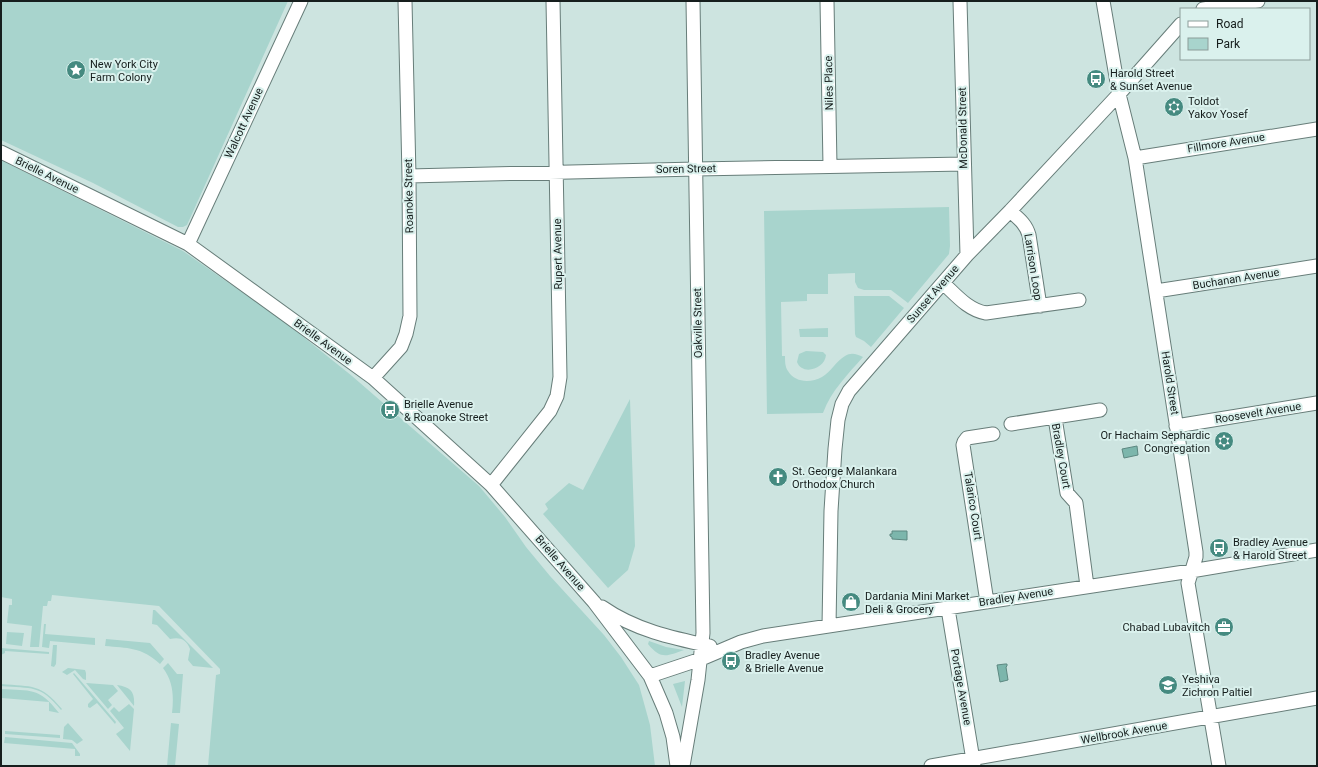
<svg xmlns="http://www.w3.org/2000/svg" width="1318" height="767" font-family="Roboto,sans-serif">
	<style>
		.green { fill: #a8d4cd }
		.water { fill: #7cb6ac; stroke: #5d8881 }
		.lines { fill: none; stroke-linecap: round; stroke-linejoin: round }
		.minor-casing { stroke: #677d79; stroke-width: 15 }
		.minor { stroke: #fff; stroke-width: 13 }
		.labels { text-anchor: middle; dominant-baseline: central; stroke-width: 4; stroke-linejoin: round; paint-order: stroke }
		.poi-label { font-size: 11px; fill: #161e1d; stroke: #daf1ed; text-anchor: start }
		.street-label { font-size: 11px; fill: #161e1d; stroke: #daf1ed }
	</style>
	<rect width="100%" height="100%" fill="#cde4e0"/>
	<!-- green -->
	<path class="green" d="M1 1H288L187 225 183 227H178L93 183 1 140Z
		M1 160 183 251 286 323 352 376 479 486 505 517 526 547 550 576 604 635 621 657 639 685 650 725 655 766H208L216 675 220 674V669L159 606 52 595 51 601H48L47 606H43L39 647H30L32 626 7 623 9 605H12V599L1 597Z
		M949 207 950 246 949 254 908 303 891 290H864L858 288 855 282V273L828 274V294H807V301L781 302 782 356H785C785 361 785 367 788 371 795 383 811 383 822 377 831 372 836 361 845 356 851 352 857 354 863 357 848 374 831 391 823 413L767 414 764 211Z
		M854 296H889L904 308 871 347 864 341 856 337 855 334Z
		M828 328V337H800L799 329Z
		M806 351 823 352 826 355C825 369 802 376 797 362L799 354Z
		M630 399 635 546 628 570 608 588 543 514 548 509 545 504 569 483 583 490Z
		M153 610H155L213 668 193 666 188 660 190 649C186 639 180 637 170 639L157 625 152 624Z
		M44 624H46L45 634 95 638V645L50 641 49 648 42 647Z
		M7 632 24 633 22 646 6 644Z
		M106 639 150 643 164 659 160 664C142 647 127 648 105 646Z
		M649 641 666 647 684 650C667 656 661 660 648 644Z
		M53 645H57L56 664 54 667 51 666Z
		M1 648 49 652V654L5 651V653L1 655Z
		M168 663 177 674H183L180 713H172C174 696 173 681 163 668Z
		M68 668 85 670 86 673V680L83 679 75 670 67 675 62 672Z
		M74 673 116 722 115 724 97 703 90 708 88 707V704L93 699 73 674Z
		M685 681 682 707 673 684Z
		M86 683 113 685 118 691 108 700 112 705 108 709Z
		M1 684C33 687 40 683 62 709L61 710C40 684 32 689 1 686Z
		M117 685C131 687 135 692 134 706Z
		M1 689C31 691 39 687 59 713L49 711V702L2 698 1 701Z
		M129 704 134 709 130 751 116 734 124 728 110 711 114 707 119 712Z
		M68 723 83 740 77 744 72 740 63 739 64 727Z
		M171 723 179 724 175 766H167Z
		M5 731 60 735V738L5 734Z
		M5 737 72 743 80 754V756H75V749L4 743Z"/>
	<!-- water -->
	<path class="water" d="M1137 446 1138 455 1124 458 1122 449Z
		M892 531H907V540L892 539V537L890 536V534H892Z
		M1005 664H1007V666L1006 667 1008 680 1000 682 997 665Z"/>
	<g class="lines">
		<defs>
			<path id="minor" d="M827 1 830 166
				M960 1 967 255
				M1103 1 1119 94 1135 158 1196 552V557L1188 583 1219 766
				M1203 9 1258 1
				M1 152 188 244 373 378 491 485 594 602 650 676 666 713 673 737 677 766
				M1135 158 1317 129
				M409 176 696 169 964 164
				M1010 211C1019 219 1026 224 1029 235L1040 306
				M188 244 301 1
				M943 283C956 295 968 310 986 313L1079 300
				M1156 291 1317 266
				M373 378 401 347 406 334 410 316 409 176 405 1
				M1055 418 1067 493 1076 503 1087 586
				M1011 424 1100 410
				M1176 426 1317 403
				M491 485 550 411 557 396 560 377 553 1
				M987 602 963 445 964 442 967 438 993 434
				M602 607C635 630 672 638 710 646
				M948 609 974 766
				M829 626 831 511 835 449 838 420 842 404 849 391 967 255 1010 211 1119 94 1181 24
				M650 676 701 659 741 642 763 636 1191 571 1317 550
				M683 766 698 680 703 633 693 1
				M931 766 1317 698"/>
		</defs>
		<!-- minor casing -->
		<use href="#minor" class="minor-casing"/>
		<!-- minor -->
		<use href="#minor" class="minor"/>
	</g>
	<!-- icons -->
	<defs>
		<symbol id="sight-disc" viewBox="-11 -11 22 22"><circle r="9.5" fill="#458a80" stroke="#daf1ed"/><path d="M0-6L1.8-2.2L6-1.7L2.9 1.2L3.7 5.4L0 3.3L-3.7 5.4L-2.9 1.2L-6-1.7L-1.8-2.2Z" fill="#fff"/></symbol>
		<symbol id="bus-disc" viewBox="-11 -11 22 22"><circle r="9.5" fill="#458a80" stroke="#daf1ed"/><path d="M-5-6H5V4H4V6H2V4H-2V6H-4V4H-5ZM-3.5-4V0h7V-4ZM-3.5 1.2v1.5H-2V1.2ZM2 1.2v1.5H3.5V1.2Z" fill="#fff"/></symbol>
		<symbol id="synagogue-disc" viewBox="-11 -11 22 22"><circle r="9.5" fill="#458a80" stroke="#daf1ed"/><path d="M0-6.5L5.6 3.2H-5.6ZM0 6.5L5.6-3.2H-5.6Z" fill="#fff"/></symbol>
		<symbol id="church-disc" viewBox="-11 -11 22 22"><circle r="9.5" fill="#458a80" stroke="#daf1ed"/><path d="M-1.2-6h2.4v3.5h3.3v2.4h-3.3V6h-2.4V-.1h-3.3v-2.4h3.3Z" fill="#fff"/></symbol>
		<symbol id="shop-disc" viewBox="-11 -11 22 22"><circle r="9.5" fill="#458a80" stroke="#daf1ed"/><path d="M-5-2.5h2.3a2.7 3.5 0 0 1 5.4 0H5L5.5 6h-11ZM-1.5-2.5h3a1.5 2.3 0 0 0-3 0Z" fill="#fff"/></symbol>
		<symbol id="office-disc" viewBox="-11 -11 22 22"><circle r="9.5" fill="#458a80" stroke="#daf1ed"/><path d="M-6-3h4V-5.5h4V-3h4V5H-6ZM-1-4.5V-3h2v-1.5ZM-6 0V1H6V0Z" fill="#fff"/></symbol>
		<symbol id="school-disc" viewBox="-11 -11 22 22"><circle r="9.5" fill="#458a80" stroke="#daf1ed"/><path d="M0-5L7-2L0 1L-7-2ZM-4 1L0 2.5L4 1V4Q0 6-4 4Z" fill="#fff"/></symbol>
	</defs>
	<g fill-rule="evenodd">
		<use href="#sight-disc" x="65" y="59" width="22" height="22"/>
		<use href="#bus-disc" x="1085" y="68" width="22" height="22"/>
		<use href="#synagogue-disc" x="1163" y="96" width="22" height="22"/>
		<use href="#bus-disc" x="379" y="399" width="22" height="22"/>
		<use href="#synagogue-disc" x="1213" y="430" width="22" height="22"/>
		<use href="#church-disc" x="767" y="466" width="22" height="22"/>
		<use href="#bus-disc" x="1208" y="537" width="22" height="22"/>
		<use href="#shop-disc" x="840" y="591" width="22" height="22"/>
		<use href="#office-disc" x="1213" y="616" width="22" height="22"/>
		<use href="#bus-disc" x="720" y="650" width="22" height="22"/>
		<use href="#school-disc" x="1157" y="674" width="22" height="22"/>
	</g>
	<g class="labels">
		<!-- poi labels -->
		<g class="poi-label">
			<text x="90" y="64">New York City<tspan x="90" dy="13">Farm Colony</tspan></text>
			<text x="1110" y="73">Harold Street<tspan x="1110" dy="13">&amp; Sunset Avenue</tspan></text>
			<text x="1188" y="101">Toldot<tspan x="1188" dy="13">Yakov Yosef</tspan></text>
			<text x="404" y="404">Brielle Avenue<tspan x="404" dy="13">&amp; Roanoke Street</tspan></text>
			<text x="1210" y="435" text-anchor="end">Or Hachaim Sephardic<tspan x="1210" dy="13">Congregation</tspan></text>
			<text x="792" y="471">St. George Malankara<tspan x="792" dy="13">Orthodox Church</tspan></text>
			<text x="1233" y="542">Bradley Avenue<tspan x="1233" dy="13">&amp; Harold Street</tspan></text>
			<text x="865" y="596">Dardania Mini Market<tspan x="865" dy="13">Deli &amp; Grocery</tspan></text>
			<text x="1210" y="627" text-anchor="end">Chabad Lubavitch</text>
			<text x="745" y="655">Bradley Avenue<tspan x="745" dy="13">&amp; Brielle Avenue</tspan></text>
			<text x="1182" y="679">Yeshiva<tspan x="1182" dy="13">Zichron Paltiel</tspan></text>
		</g>
		<!-- street labels -->
		<g class="street-label">
			<text transform="translate(829 83) rotate(-91)">Niles Place</text>
			<text transform="translate(244 123) rotate(-65)">Walcott Avenue</text>
			<text transform="translate(963 128) rotate(-91)">McDonald Street</text>
			<text transform="translate(1226 143) rotate(-9)">Fillmore Avenue</text>
			<text transform="translate(686 169) rotate(-1)">Soren Street</text>
			<text transform="translate(47 175) rotate(26)">Brielle Avenue</text>
			<text transform="translate(409 196) rotate(-91)">Roanoke Street</text>
			<text transform="translate(558 254) rotate(-91)">Rupert Avenue</text>
			<text transform="translate(1033 267) rotate(81)">Larrison Loop</text>
			<text transform="translate(1236 279) rotate(-9)">Buchanan Avenue</text>
			<text transform="translate(933 294) rotate(-49)">Sunset Avenue</text>
			<text transform="translate(698 323) rotate(-91)">Oakville Street</text>
			<text transform="translate(323 342) rotate(36)">Brielle Avenue</text>
			<text transform="translate(1170 383) rotate(81)">Harold Street</text>
			<text transform="translate(1258 413) rotate(-9)">Roosevelt Avenue</text>
			<text transform="translate(1061 456) rotate(80)">Bradley Court</text>
			<text transform="translate(973 506) rotate(81)">Talarico Court</text>
			<text transform="translate(560 563) rotate(49)">Brielle Avenue</text>
			<text transform="translate(1016 597) rotate(-9)">Bradley Avenue</text>
			<text transform="translate(961 687) rotate(80)">Portage Avenue</text>
			<text transform="translate(1124 733) rotate(-10)">Wellbrook Avenue</text>
		</g>
	</g>
	<!-- border -->
	<rect width="1318" height="767" fill="none" stroke="#161e1d" stroke-width="4"/>
	<!-- legend -->
	<rect x="1180" y="8" width="130" height="52" fill="#daf1ed" stroke="#8c9d9a"/>
	<rect x="1188" y="21" width="20" height="6" fill="#ffffff" stroke="#8c9d9a"/>
	<text x="1216" y="28" font-size="12" fill="#161e1d">Road</text>
	<rect x="1188" y="38" width="20" height="12" fill="#a8d4cd" stroke="#8c9d9a"/>
	<text x="1216" y="48" font-size="12" fill="#161e1d">Park</text>
</svg>
